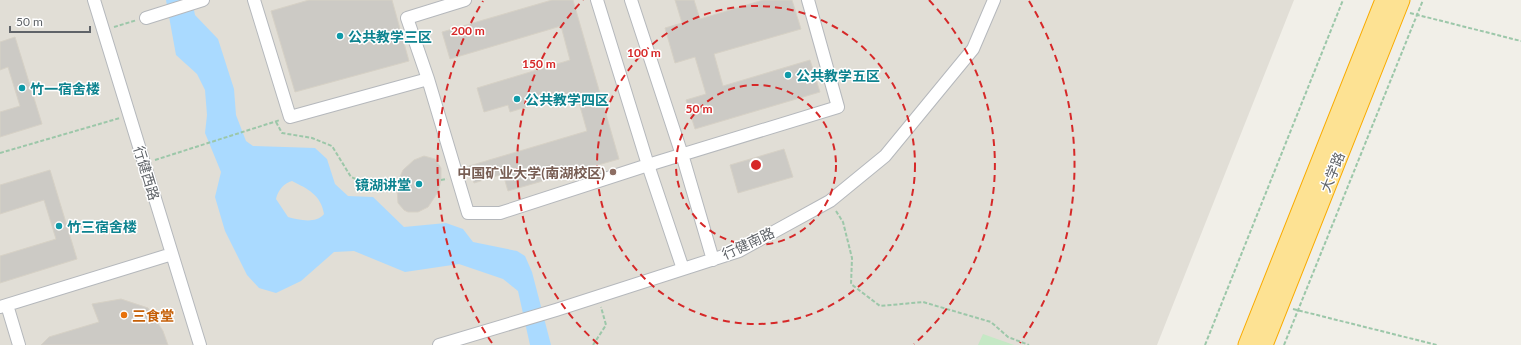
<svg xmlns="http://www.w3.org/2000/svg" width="1521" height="345" font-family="Lato,'Noto Sans SC',sans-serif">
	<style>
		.education { fill: #e1ded6 }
		.green { fill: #c5e8c5 }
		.water { fill: #aadaff; fill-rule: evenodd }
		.building { fill: #cccac5; stroke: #d6d1c6 }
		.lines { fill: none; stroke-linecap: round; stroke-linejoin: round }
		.minor-casing { stroke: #b5b8bc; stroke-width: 14 }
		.highway-casing { stroke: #f9ab00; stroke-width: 19 }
		.path { stroke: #9cc7a9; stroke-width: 2; stroke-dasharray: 4 2; stroke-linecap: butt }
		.minor { stroke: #fff; stroke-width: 12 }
		.highway { stroke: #fde293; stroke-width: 17 }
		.ring { fill: none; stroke: #d62828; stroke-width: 2; stroke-dasharray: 7 5 }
		.culture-dot { fill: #0f9aa8; stroke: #fff; stroke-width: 1.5 }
		.education-dot { fill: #8d6e63; stroke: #fff; stroke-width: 1.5 }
		.food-dot { fill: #e8710a; stroke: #fff; stroke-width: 1.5 }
		.labels { text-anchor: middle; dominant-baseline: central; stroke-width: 3; stroke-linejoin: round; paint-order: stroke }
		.culture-label { font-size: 14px; font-weight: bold; fill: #0d838f; stroke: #fff; text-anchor: start }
		.education-label { font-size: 14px; font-weight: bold; fill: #785e54; stroke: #fff; text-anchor: end }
		.street-label { font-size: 14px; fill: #5f6368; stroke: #fff }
		.food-label { font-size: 14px; font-weight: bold; fill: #c56008; stroke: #fff; text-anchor: start }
		.centre { fill: #d62828; stroke: #fff; stroke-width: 2 }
		.ring-label { font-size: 12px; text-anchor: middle; font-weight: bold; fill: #d62828; stroke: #fff; stroke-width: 3; stroke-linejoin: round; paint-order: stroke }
	</style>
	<rect width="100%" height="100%" fill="#f1efe8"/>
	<!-- education -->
	<path class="education" d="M0 0H1294L1157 345H0Z"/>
	<!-- green -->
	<path class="green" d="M983 334 1014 345H978Z"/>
	<!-- water -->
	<path class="water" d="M166 0H192L195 15 218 39 234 89 236 115 246 141 253 146 315 148 327 159 335 184 348 196 373 197 404 227 446 223 463 229 473 242 517 251 525 256 532 272 551 345H530L518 291 503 279 459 264 405 272 354 251 334 252 301 281 276 293 259 288 247 275 225 231 215 197 221 172 205 133 207 115 205 90 197 74 176 55ZM292 181C308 189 321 195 324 214 316 224 299 220 288 217L276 199C278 190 284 183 292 181Z"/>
	<!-- building -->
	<path class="building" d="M309 0H392L409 61 295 92 271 11Z
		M552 0H573L619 159 508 191 503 174 474 183 469 166 587 131 576 92 510 112 508 105 484 112 477 88 570 60 561 26 450 59 442 32Z
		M675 0H694L700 19 763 0H792L801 29 714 54 723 86 810 60 820 92 695 129 686 100 706 94 695 57 675 63 665 28 682 23Z
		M15 37 42 124 0 137V112L20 106 8 67 0 70V42Z
		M784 149 793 177 738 193 730 165Z
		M424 156 435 159 441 168V180L438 192 428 207 418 212H408L404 210 398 203 397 188 399 179 403 170 414 160Z
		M50 170 77 259 0 283V256L56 239 44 200 0 214V185Z
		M121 299 148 308 163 331 168 345H41L49 337 99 322 92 304Z"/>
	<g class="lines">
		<defs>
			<path id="minor" d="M94 0 200 345
				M254 0 290 117 428 79 407 18 465 0
				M597 0 648 165 683 269
				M631 0 684 161 713 260
				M146 18 203 0
				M428 79 468 213H500L648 165 838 107 808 0
				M7 305 19 345
				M0 307 172 254
				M439 345 556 310 739 251 830 201 885 156 973 49 994 0"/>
			<path id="highway" d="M1247 345 1384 0
				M1264 345 1401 0"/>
		</defs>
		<!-- minor casing -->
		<use href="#minor" class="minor-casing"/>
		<!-- highway casing -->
		<use href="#highway" class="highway-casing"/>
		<!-- path -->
		<path class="path" d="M1410 13 1521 41
			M114 27 137 20
			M276 122 282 133 312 138 332 146 351 177 368 184 397 188
			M0 153 120 118
			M155 160 280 120
			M441 180 447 179
			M836 211 843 222 852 258 851 284 880 306 923 302 991 322 1008 337 1029 345
			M1293 309 1437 345
			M593 345 606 325 601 307
			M1205 345 1343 0
			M1284 345 1423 0"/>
		<!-- minor -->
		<use href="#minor" class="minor"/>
		<!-- highway -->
		<use href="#highway" class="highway"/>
	</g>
	<!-- distance rings -->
	<g class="ring">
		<circle cx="756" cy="165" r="80"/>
		<circle cx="756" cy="165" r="159"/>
		<path d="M598 344A239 239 0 0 1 583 0M929 0A239 239 0 0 1 914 344"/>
		<path d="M492 343A318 318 0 0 1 483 1M1029 1A318 318 0 0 1 1020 343"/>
	</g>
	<!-- markers -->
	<g class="culture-dot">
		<circle cx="340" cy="36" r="4"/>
		<circle cx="788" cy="75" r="4"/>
		<circle cx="22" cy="88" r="4"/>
		<circle cx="517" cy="99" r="4"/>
		<circle cx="419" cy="184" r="4"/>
		<circle cx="59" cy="226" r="4"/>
	</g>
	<circle class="education-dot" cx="613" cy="172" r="4"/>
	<circle class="food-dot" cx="124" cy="315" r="4"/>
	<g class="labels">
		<!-- culture labels -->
		<g class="culture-label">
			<text x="348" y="36">公共教学三区</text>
			<text x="796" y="75">公共教学五区</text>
			<text x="30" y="88">竹一宿舍楼</text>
			<text x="525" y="99">公共教学四区</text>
			<text x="411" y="184" text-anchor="end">镜湖讲堂</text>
			<text x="67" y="226">竹三宿舍楼</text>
		</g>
		<!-- education labels -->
		<g class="education-label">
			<text x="605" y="172">中国矿业大学(南湖校区)</text>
		</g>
		<!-- street labels -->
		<g class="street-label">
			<text transform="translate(1332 172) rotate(-68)">大学路</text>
			<text transform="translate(147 173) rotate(73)">行健西路</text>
			<text transform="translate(748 243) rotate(-25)">行健南路</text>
		</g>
		<!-- food labels -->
		<g class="food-label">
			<text x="132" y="315">三食堂</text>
		</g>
	</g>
	<circle cx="756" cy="165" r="6" class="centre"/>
	<g class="ring-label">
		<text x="468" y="35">200 m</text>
		<text x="644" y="57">100 m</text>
		<text x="539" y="68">150 m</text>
		<text x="699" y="113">50 m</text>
	</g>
	<!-- scale -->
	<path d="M10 26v6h80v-6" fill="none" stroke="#5f6368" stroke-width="2"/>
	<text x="16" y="26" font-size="12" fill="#5f6368" stroke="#ffffff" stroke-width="3" paint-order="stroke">50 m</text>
</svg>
